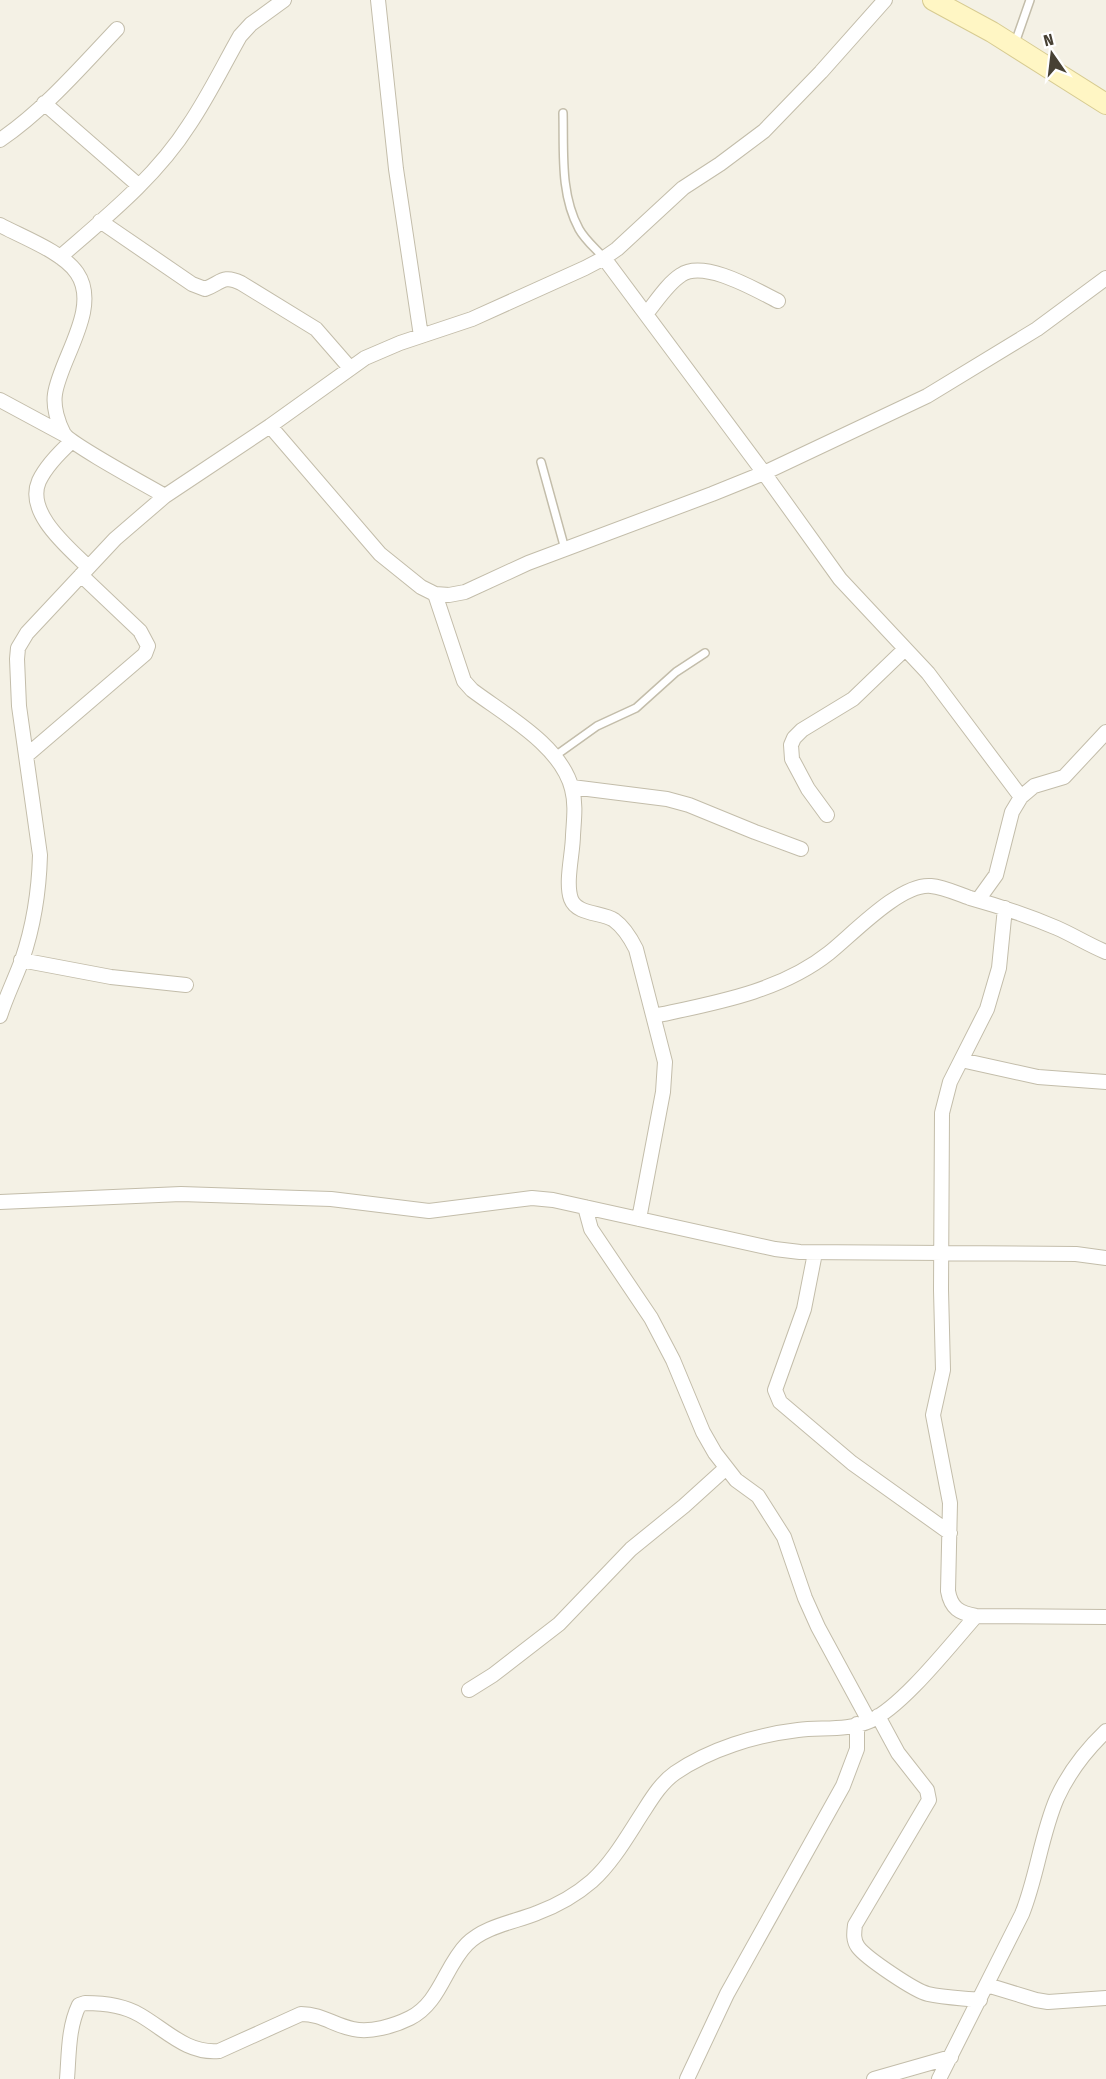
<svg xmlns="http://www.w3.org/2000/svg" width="1106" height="2079" font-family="'Fira Sans Condensed',sans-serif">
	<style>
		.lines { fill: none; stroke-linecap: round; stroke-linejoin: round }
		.lane-casing { stroke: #c3bdaa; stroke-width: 10 }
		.street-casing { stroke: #c3bdaa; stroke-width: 16 }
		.secondary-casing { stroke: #d7cb91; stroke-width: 22 }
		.lane { stroke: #fff; stroke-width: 7 }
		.street { stroke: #fff; stroke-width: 14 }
		.secondary { stroke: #fff6c4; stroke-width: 20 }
	</style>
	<rect width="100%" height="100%" fill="#f4f1e5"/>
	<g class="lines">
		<defs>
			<path id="lane" d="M1015 43 1030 0
				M563 113C564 152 560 194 579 229 585 240 596 249 604 258
				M541 462 565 549
				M555 756 597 726 636 708 676 672 705 653"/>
			<path id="street" d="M378 0 396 169 421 336
				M44 103 138 185
				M0 140C44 110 80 68 117 29
				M100 221 192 284 205 289C221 283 223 274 241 283L316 329 350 368
				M0 225C22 237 63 252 77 273 101 308 60 359 55 394 53 407 58 423 64 434 72 445 148 486 165 496
				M60 257C106 217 156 177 189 125 208 97 223 66 240 36L251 24 284 0
				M604 258 764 473 840 579 928 673 1021 797
				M646 314C656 302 667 284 681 275 704 259 756 290 778 301
				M0 400 65 435
				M270 426 380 554 421 587 435 594 449 595 465 592 528 563 712 494 764 473 927 396 1037 329 1106 278
				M72 441C60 452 46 466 39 481 25 513 69 548 88 567
				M435 594 464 681 472 690C505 715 561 745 572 789 576 804 574 819 573 835 573 853 565 882 571 899 577 915 602 912 614 920 625 928 631 939 636 949L665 1062 663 1092 639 1219
				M26 756 145 654 148 646 140 631 81 575
				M572 787 667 799 689 805 755 832 801 849
				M827 815 808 789 792 759 791 745 794 738 802 730 853 699 905 649
				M978 900 996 875 1012 812 1021 797 1034 786 1064 777 1106 732
				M1005 908 999 968 987 1009 950 1082 942 1113 941 1290 943 1370 933 1415 950 1503 948 1591C951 1608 959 1613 976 1616L1106 1617
				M21 960 111 977 186 985
				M0 1016C6 997 15 979 22 960 34 925 39 892 40 855L19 706 17 659 18 648 27 633 115 539 165 496 270 426 365 358 400 343 472 319 585 268 604 258 617 249 683 188 720 164 764 131 821 72 885 0
				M654 1016C714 1003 780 992 829 953 852 935 900 883 931 886 944 887 958 894 970 898 999 906 1029 916 1057 928 1073 935 1089 945 1106 952
				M961 1060 1038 1077 1106 1082
				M0 1202 181 1194 331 1199 429 1211 532 1198 553 1200 775 1249 800 1252 1076 1254 1106 1258
				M585 1207 591 1229 651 1318 673 1360 703 1432 715 1453 736 1480 758 1496 784 1537 805 1598 818 1627 869 1721
				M815 1253 804 1309 775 1390 780 1402 852 1463 950 1533
				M469 1690 493 1675 559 1624 631 1549 684 1506 726 1468
				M878 1716 898 1753 927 1790 929 1800 855 1925C854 1933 853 1940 858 1947 866 1958 915 1991 928 1994 945 1998 963 1998 980 2000
				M987 1985 1036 2000 1048 2002 1106 1998
				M67 2079C69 2055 68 2028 79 2005L85 2003C103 2003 125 2006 140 2015 166 2030 187 2054 219 2051L301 2014C322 2014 333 2025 353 2029 370 2033 394 2026 410 2018 440 2003 445 1966 467 1944 485 1926 515 1922 537 1913 556 1906 577 1894 592 1881 613 1862 628 1835 643 1812 652 1798 661 1783 675 1773 710 1749 756 1735 798 1730 821 1727 848 1731 870 1721 903 1706 951 1644 976 1616
				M687 2079 727 1994 843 1786 857 1749V1724
				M874 2079 951 2057
				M939 2079 1022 1914C1037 1877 1041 1835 1057 1798 1069 1772 1085 1751 1106 1731"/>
			<path id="secondary" d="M933 0 992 32 1106 104"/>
		</defs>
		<!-- lane casing -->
		<use href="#lane" class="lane-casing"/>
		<!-- street casing -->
		<use href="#street" class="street-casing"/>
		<!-- secondary casing -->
		<use href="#secondary" class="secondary-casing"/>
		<!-- lane -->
		<use href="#lane" class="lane"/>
		<!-- street -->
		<use href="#street" class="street"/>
		<!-- secondary -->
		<use href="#secondary" class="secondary"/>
	</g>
	<!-- north arrow -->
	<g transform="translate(1052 54) rotate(346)" stroke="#ffffff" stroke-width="4.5" paint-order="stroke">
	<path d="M0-4.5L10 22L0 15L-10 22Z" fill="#474134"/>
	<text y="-9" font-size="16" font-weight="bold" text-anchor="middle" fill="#474134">N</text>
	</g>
</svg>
